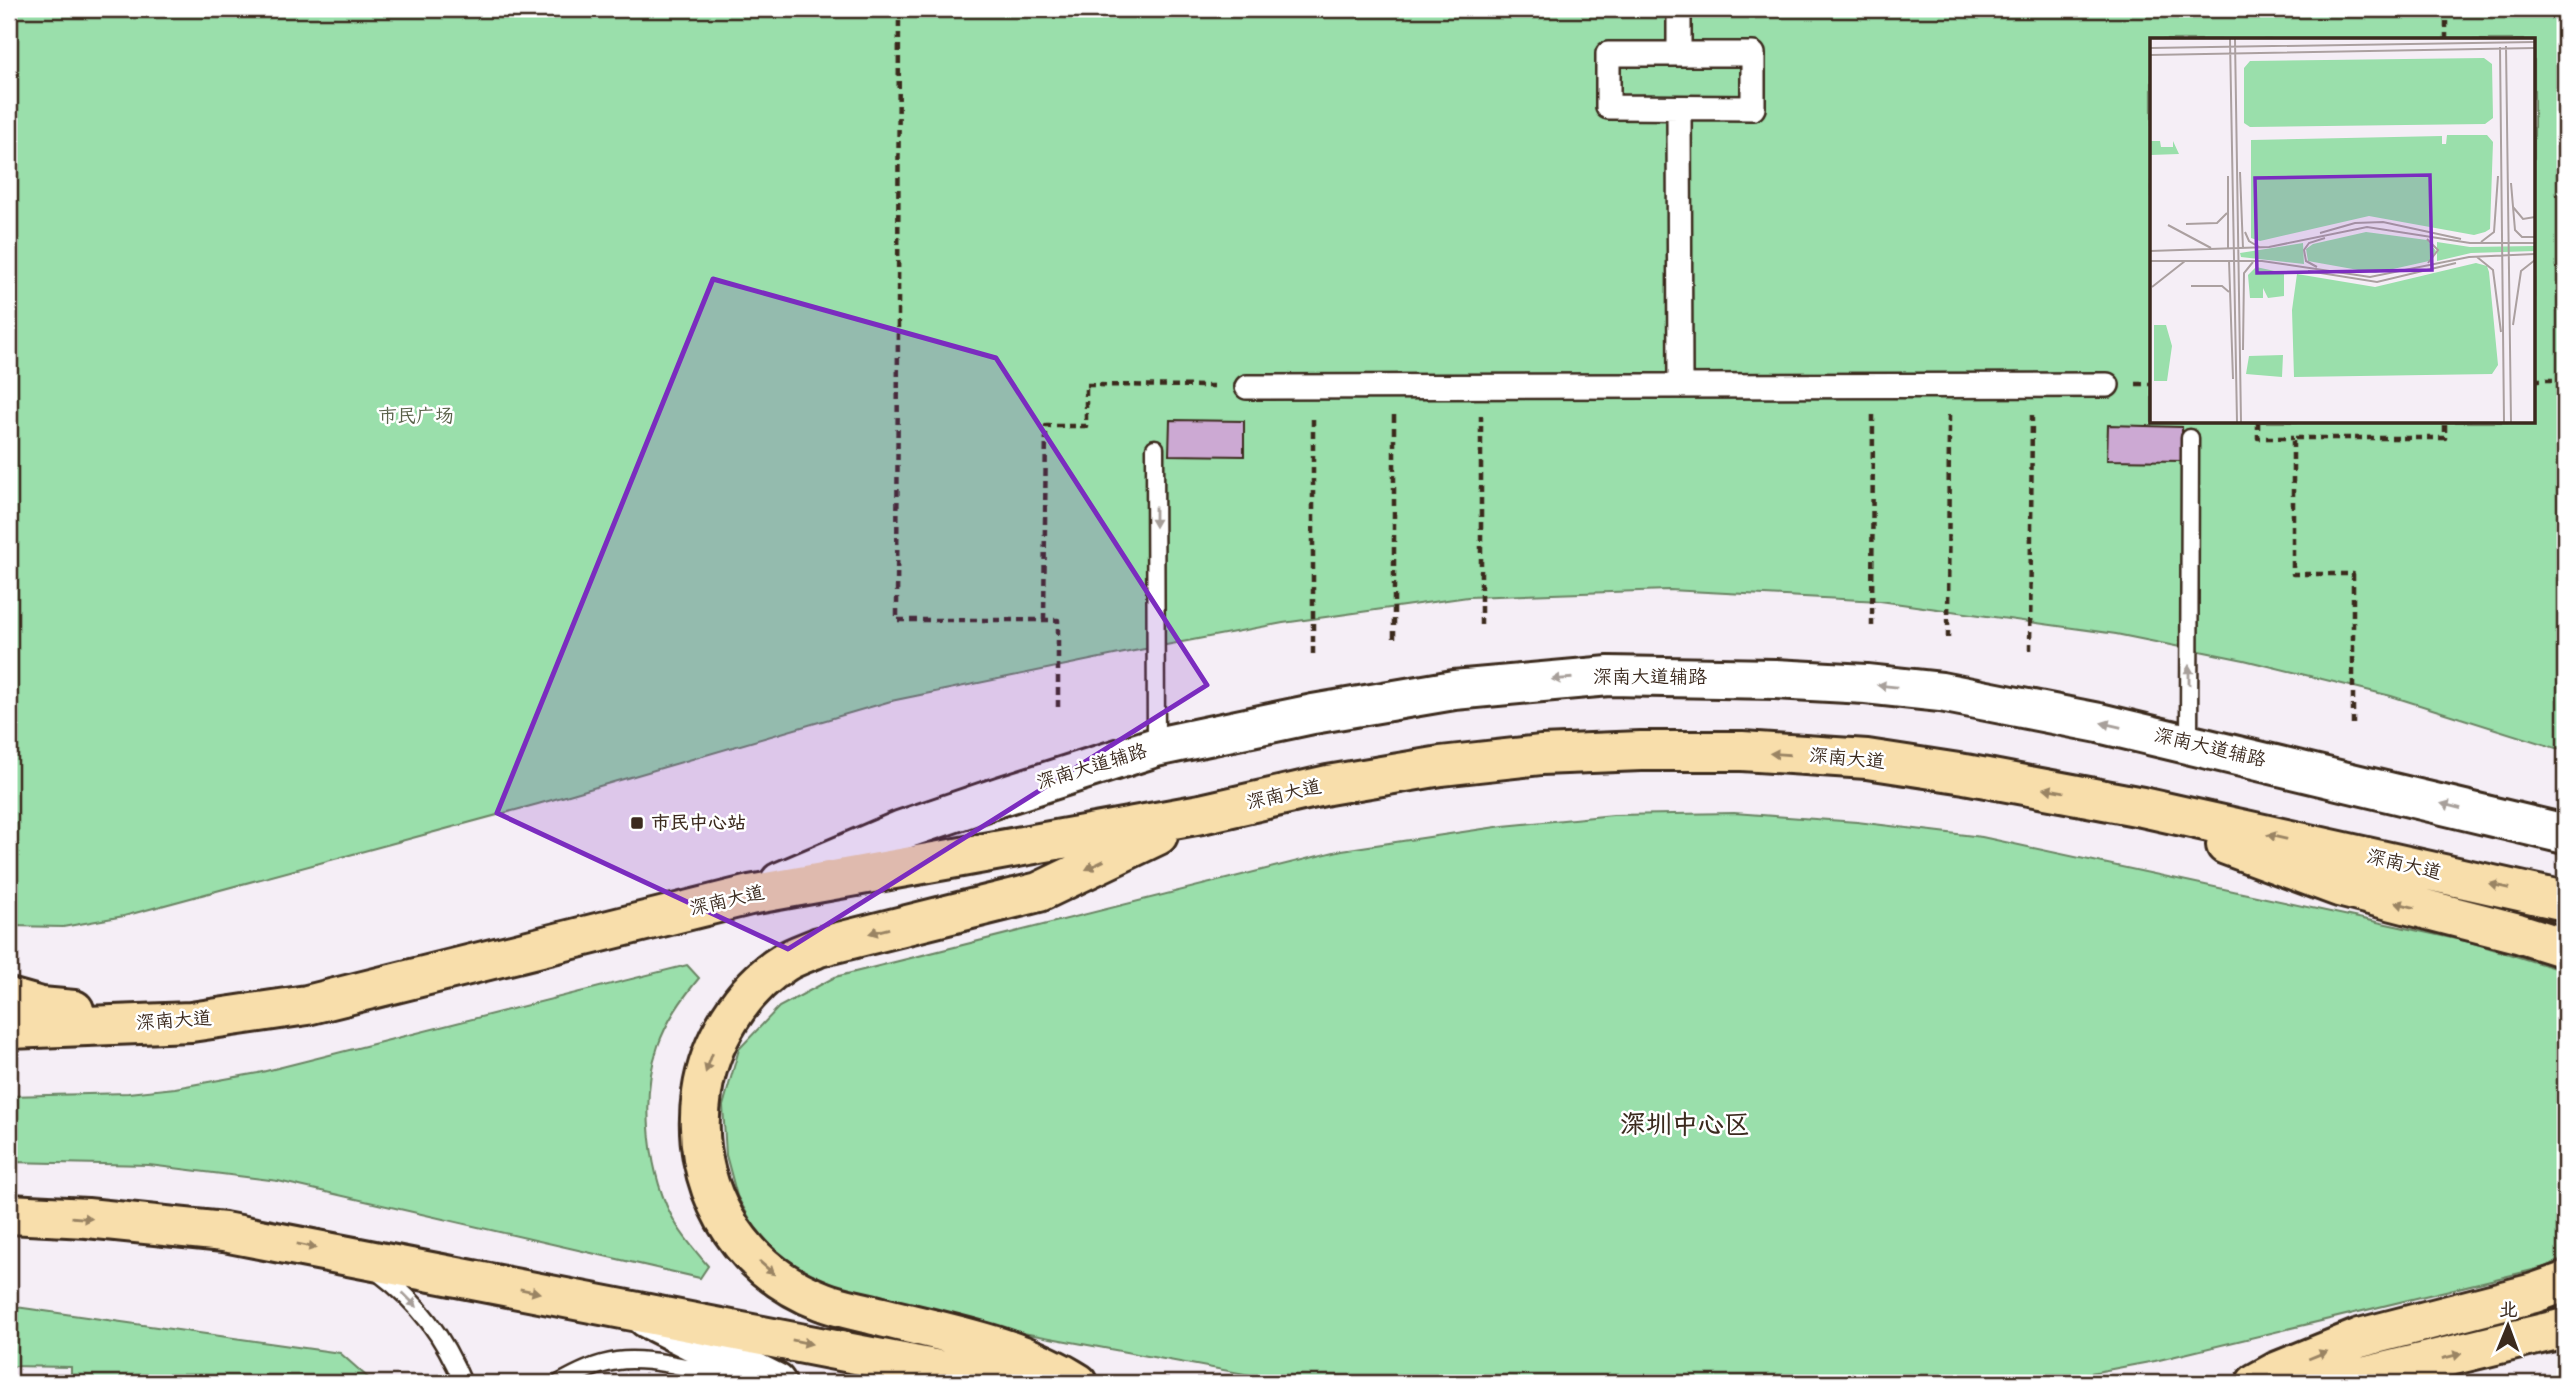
<svg xmlns="http://www.w3.org/2000/svg" width="2574" height="1392" font-family="'Balsamiq Sans','LXGW WenKai TC',sans-serif">
	<style>
		.green { fill: #9adfab; stroke: #6a8464; stroke-width: 2; fill-rule: evenodd }
		.building { fill: #cca9d3; stroke: #3b2a1e; stroke-width: 2 }
		.lines { fill: none; stroke-linecap: round; stroke-linejoin: round }
		.service-casing { stroke: #3b2a1e; stroke-width: 21 }
		.pedestrian-casing { stroke: #3b2a1e; stroke-width: 28 }
		.secondary-casing { stroke: #3b2a1e; stroke-width: 44 }
		.primary-casing { stroke: #3b2a1e; stroke-width: 44 }
		.path { stroke: #3b2a1e; stroke-width: 4.5; stroke-dasharray: 7 5; stroke-linecap: butt }
		.service { stroke: #fff; stroke-width: 16 }
		.pedestrian { stroke: #fff; stroke-width: 23 }
		.secondary { stroke: #fff; stroke-width: 38 }
		.primary { stroke: #f8deab; stroke-width: 38 }
		.oneway { fill: #a79f9a }
		.oneway2 { fill: #9a8464 }
		.marked { fill: #7b2cbf; fill-opacity: 0.2; stroke: #7b2cbf; stroke-width: 5; stroke-linejoin: round }
		.poi-dot { fill: #3b2a1e; stroke: #fff; stroke-width: 2.5 }
		.labels { text-anchor: middle; dominant-baseline: central; stroke-width: 5; stroke-linejoin: round; paint-order: stroke }
		.park-label { font-size: 19px; fill: #586048; stroke: #fff }
		.street-label { font-size: 19px; fill: #3b2a1e; stroke: #fff }
		.poi-label { font-size: 19px; font-weight: bold; fill: #3b2a1e; stroke: #fff; text-anchor: start }
		.district-label { font-size: 26px; font-weight: bold; fill: #3b2a1e; stroke: #fff }
		.inset-road { fill: none; stroke: #aba0a0; stroke-width: 2 }
		.view { fill: #7b2cbf; fill-opacity: 0.15; stroke: #7b2cbf; stroke-width: 3.5 }
		.inset-edge { fill: none; stroke: #3b2a1e; stroke-width: 3.5 }
	</style>
	<rect width="100%" height="100%" fill="#f5eef6"/>
	<filter id="ink" filterUnits="userSpaceOnUse"><feTurbulence type="fractalNoise" baseFrequency=".0143" numOctaves="2"/><feDisplacementMap in="SourceGraphic" scale="14" xChannelSelector="R" yChannelSelector="G"/><feConvolveMatrix kernelMatrix="1 2 1 2 8 2 1 2 1" color-interpolation-filters="sRGB"/></filter>
	<g filter="url(#ink)">
		<!-- green -->
		<path class="green" d="M9 9H2565V751L2391 696 2244 660 2116 634 1880 601 1669 590 1468 597 1283 623 1129 652 891 701 538 804 124 916 63 927 9 926ZM2152 40H2534V422H2152Z
			M1734 813 1857 822 1982 837 2470 942 2561 970 2565 973V1258L2545 1267 2155 1361 2037 1383H1293L1023 1333 829 1284 789 1265 760 1237 737 1196 726 1155 723 1106 739 1049 779 1007 835 977 1342 850 1503 826 1613 815Z
			M687 965 699 978C682 999 667 1020 658 1046 640 1098 648 1177 676 1224 685 1239 697 1253 708 1266L700 1278 278 1181 149 1165 9 1162V1096L128 1093 175 1088 258 1073Z
			M9 1306 340 1353 374 1383H71V1367L9 1366Z"/>
		<!-- building -->
		<path class="building" d="M1170 420 1244 421V456L1169 455Z
			M2108 425 2182 427V461L2107 460Z"/>
		<g class="lines">
			<defs>
				<path id="service" d="M1155 448 1156 747
					M2189 743 2190 438
					M379 1273C419 1303 444 1337 463 1383
					M560 1383C578 1373 596 1364 617 1361 650 1356 703 1371 737 1379"/>
				<path id="pedestrian" d="M1679 9V54
					M1608 54H1753V108L1608 107Z
					M1679 108 1680 385
					M1247 387 2107 385"/>
				<path id="secondary" d="M780 882 902 830 1002 796 1156 747 1313 714 1454 690 1609 676 1775 679 1866 684 1941 692 2099 723 2565 834
					M647 1318 776 1383"/>
				<path id="primary" d="M2226 845 2339 887 2518 933 2565 948
					M9 998 41 1007 74 1010
					M9 1029 191 1022 307 1005 750 895 1201 814 1328 785 1441 766 1541 755 1641 751H1742L1867 759 1965 774 2142 807 2565 901
					M9 1214 87 1218 224 1232 1006 1383
					M1078 1383C1018 1345 946 1333 878 1316 860 1311 839 1308 822 1301 735 1268 689 1183 702 1093 709 1043 741 989 785 962 795 956 808 952 819 947L1039 892 1158 835
					M2256 1383 2276 1372 2360 1338 2534 1293 2565 1282
					M2338 1383 2565 1328"/>
			</defs>
			<!-- service casing -->
			<use href="#service" class="service-casing"/>
			<!-- pedestrian casing -->
			<use href="#pedestrian" class="pedestrian-casing"/>
			<!-- secondary casing -->
			<use href="#secondary" class="secondary-casing"/>
			<!-- primary casing -->
			<use href="#primary" class="primary-casing"/>
			<!-- path -->
			<path class="path" d="M899 9 897 620H1058V711
				M2446 40V9
				M2534 380H2565
				M2136 384H2152
				M2258 422V438H2293
				M1044 620 1046 426H1086V385L1218 386
				M1481 625V416
				M1872 626 1873 414
				M1394 638V415
				M1948 638 1949 414
				M2030 650 2032 413
				M1313 654V417
				M2353 724V574H2293V438H2445V422"/>
			<!-- service -->
			<use href="#service" class="service"/>
			<!-- pedestrian -->
			<use href="#pedestrian" class="pedestrian"/>
			<!-- secondary -->
			<use href="#secondary" class="secondary"/>
			<!-- primary -->
			<use href="#primary" class="primary"/>
		</g>
		<!-- one-way arrows -->
		<defs><path id="oneway-solid" d="M-6-.8H1V-3.2L6.5 0L1 3.2V.8H-6Z" transform="scale(1.75)"/></defs>
		<g class="oneway">
			<use href="#oneway-solid" transform="translate(1155 517) rotate(90)"/>
			<use href="#oneway-solid" transform="translate(2189 675) rotate(-90)"/>
			<use href="#oneway-solid" transform="translate(1562 679) rotate(176)"/>
			<use href="#oneway-solid" transform="translate(1887 686) rotate(-174)"/>
			<use href="#oneway-solid" transform="translate(2111 725) rotate(-167)"/>
			<use href="#oneway-solid" transform="translate(2451 806) rotate(-166)"/>
			<use href="#oneway-solid" transform="translate(410 1300) rotate(45)"/>
		</g>
		<g class="oneway2">
			<use href="#oneway-solid" transform="translate(1780 754) rotate(-176)"/>
			<use href="#oneway-solid" transform="translate(2054 790) rotate(-170)"/>
			<use href="#oneway-solid" transform="translate(2277 837) rotate(-167)"/>
			<use href="#oneway-solid" transform="translate(1095 865) rotate(154)"/>
			<use href="#oneway-solid" transform="translate(2499 886) rotate(-167)"/>
			<use href="#oneway-solid" transform="translate(2405 905) rotate(-165)"/>
			<use href="#oneway-solid" transform="translate(879 931) rotate(166)"/>
			<use href="#oneway-solid" transform="translate(709 1063) rotate(110)"/>
			<use href="#oneway-solid" transform="translate(82 1218) rotate(4)"/>
			<use href="#oneway-solid" transform="translate(307 1246) rotate(11)"/>
			<use href="#oneway-solid" transform="translate(767 1268) rotate(41)"/>
			<use href="#oneway-solid" transform="translate(530 1291) rotate(11)"/>
			<use href="#oneway-solid" transform="translate(802 1342) rotate(11)"/>
			<use href="#oneway-solid" transform="translate(2318 1355) rotate(-22)"/>
			<use href="#oneway-solid" transform="translate(2452 1356) rotate(-14)"/>
		</g>
	</g>
	<!-- marked area -->
	<path class="marked" d="M713 279 996 358 1207 685 788 949 497 813Z"/>
	<!-- markers -->
	<rect class="poi-dot" x="630" y="816" width="14" height="14" rx="3.5"/>
	<g class="labels">
		<!-- park labels -->
		<g class="park-label">
			<text x="416" y="416">市民广场</text>
		</g>
		<!-- street labels -->
		<g class="street-label">
			<text x="1650" y="677">深南大道辅路</text>
			<text transform="translate(2210 748) rotate(13)">深南大道辅路</text>
			<text transform="translate(1847 759) rotate(5)">深南大道</text>
			<text transform="translate(1092 767) rotate(-17)">深南大道辅路</text>
			<text transform="translate(1284 795) rotate(-13)">深南大道</text>
			<text transform="translate(2404 865) rotate(13)">深南大道</text>
			<text transform="translate(727 901) rotate(-13)">深南大道</text>
			<text transform="translate(174 1021) rotate(-4)">深南大道</text>
		</g>
		<!-- poi labels -->
		<g class="poi-label">
			<text x="651" y="823">市民中心站</text>
		</g>
		<!-- district labels -->
		<g class="district-label">
			<text x="1685" y="1125">深圳中心区</text>
		</g>
	</g>
	<!-- overview -->
	<g transform="translate(2150 38)">
		<rect width="385" height="385" fill="#f5eef6"/>
		<path d="M334 20 342 26 343 80 335 86 100 89 94 85V30L100 23ZM297 97H337L343 104 340 191 335 194 324 197 219 178 110 203 101 200V102L292 98V106H296ZM0 103H10L11 109H23V103L29 116 0 117ZM216 194 277 202 286 213 279 223 225 235 158 223 156 211 163 206ZM287 204 320 209 385 208V213L321 215 287 223ZM153 205 154 226 91 219 90 215ZM326 225 337 228 339 234 348 327 342 336 144 339 142 272 147 236 225 249ZM106 229 134 235V258L118 260 113 250V260H100L98 237ZM4 287H16L22 308 17 343H4ZM133 317 132 339 96 336 99 318Z" fill="#9adfab"/>
		<path class="inset-road" d="M80 1 87 384M85 1 91 384M356 8 361 384M350 9 354 384M0 10 385 4M0 17 385 10M90 134 93 211M361 145 365 192 372 199H385M363 169 373 181 385 179M36 186 67 185 77 175M18 187 61 210M95 194 99 203 109 209M170 195 205 185 233 184 311 201M277 201 288 212 278 225M331 204 344 194 348 138M78 211V138M0 213 119 209 217 189 320 205H385M327 219 343 232 351 294M79 222 83 341M0 223H112L220 239 319 219 385 216M167 229 156 223 154 212 159 205 175 200M158 233 227 244 306 225M41 248H72L79 254M2 249 35 223M363 287 371 233 385 222M93 312 94 235 103 224"/>
		<path class="view" d="M280 137 282 232 107 235 105 140Z"/>
		<rect width="385" height="385" class="inset-edge"/>
	</g>
	<!-- margin -->
	<rect width="2574" height="1392" fill="none" stroke="#fff" stroke-width="35"/>
	<rect x="18" y="18" width="2539" height="1357" fill="none" stroke="#3b2a1e" stroke-width="2.5" filter="url(#ink)"/>
	<!-- north arrow -->
	<g transform="translate(2508 1326) rotate(1)" stroke="#ffffff" stroke-width="5" paint-order="stroke">
	<path d="M0-5L12 26L0 18L-12 26Z" fill="#3b2a1e"/>
	<text y="-10" font-size="19" font-weight="bold" text-anchor="middle" fill="#3b2a1e">北</text>
	</g>
</svg>
